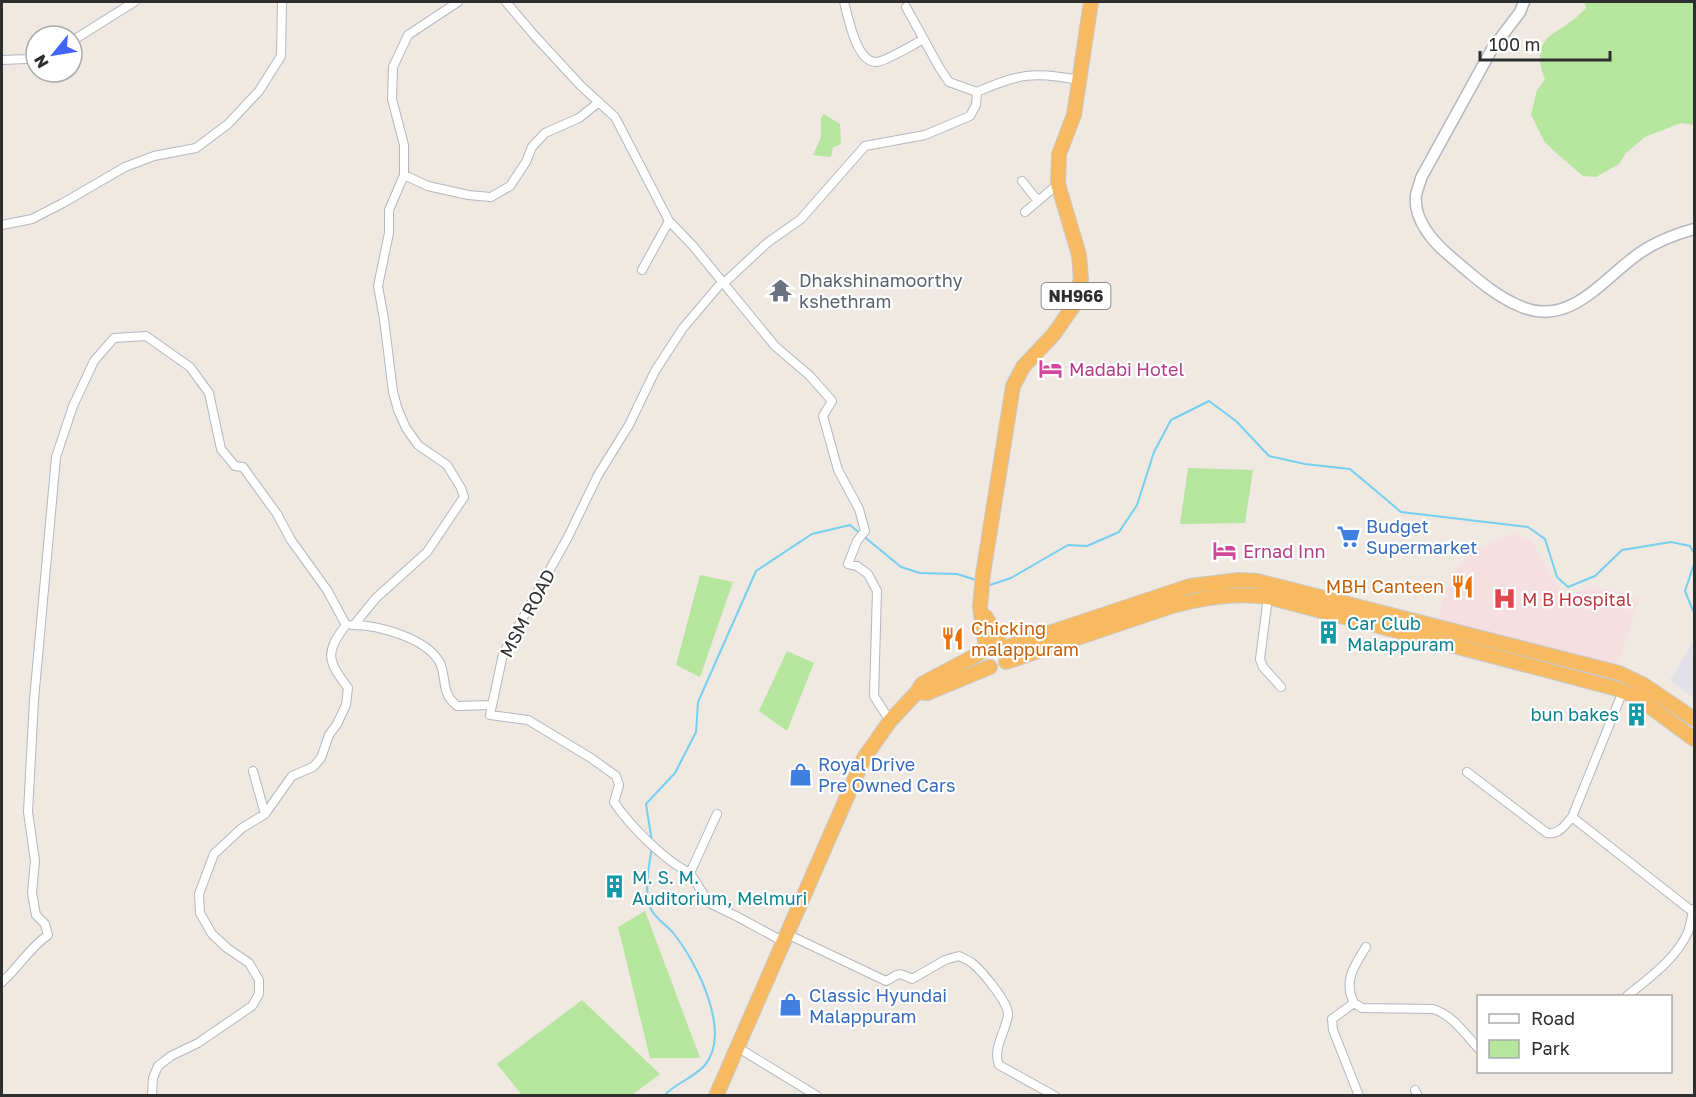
<svg xmlns="http://www.w3.org/2000/svg" width="1696" height="1097" font-family="'Golos Text',sans-serif">
	<style>
		.industrial { fill: #e3e1e8 }
		.medical { fill: #f5dfe0 }
		.green { fill: #b6e59e }
		.lines { fill: none; stroke-linecap: round; stroke-linejoin: round }
		.stream { stroke: #75cff0; stroke-width: 2 }
		.minor-casing { stroke: #b4b7c1; stroke-width: 10 }
		.tertiary-casing { stroke: #b4b7c1; stroke-width: 13 }
		.trunk-casing { stroke: #c9c9c9; stroke-width: 16 }
		.minor { stroke: #fff; stroke-width: 8 }
		.tertiary { stroke: #fff; stroke-width: 10 }
		.trunk { stroke: #f8ba60; stroke-width: 14 }
		.labels { text-anchor: middle; dominant-baseline: central; stroke-width: 4.5; stroke-linejoin: round; paint-order: stroke }
		.shield { fill: #fff; stroke: #6d6d6d; stroke-width: 1.5 }
		.shield-label { font-size: 16px; font-weight: bold; fill: #2e2e2e }
		.worship-label { font-size: 18px; fill: #5b616d; stroke: #fff; text-anchor: start }
		.hotel-label { font-size: 18px; fill: #b23c85; stroke: #fff; text-anchor: start }
		.shop-label { font-size: 18px; fill: #366cbe; stroke: #fff; text-anchor: start }
		.food-label { font-size: 18px; fill: #c56008; stroke: #fff; text-anchor: end }
		.health-label { font-size: 18px; fill: #be3a42; stroke: #fff; text-anchor: start }
		.street-label { font-size: 18px; fill: #2e2e2e; stroke: #fff }
		.culture-label { font-size: 18px; fill: #0d838f; stroke: #fff; text-anchor: start }
	</style>
	<rect width="100%" height="100%" fill="#efe9e1"/>
	<!-- industrial -->
	<path class="industrial" d="M1694 640V699L1670 680Z"/>
	<!-- medical -->
	<path class="medical" d="M1517 532 1534 544 1564 599 1591 585 1640 598 1618 664 1438 622 1447 587 1457 568 1477 548Z"/>
	<!-- green -->
	<path class="green" d="M1585 2H1694V125L1681 123 1645 137 1626 153 1619 164 1596 177 1583 176 1554 151 1544 141 1531 115 1537 90 1545 80C1527 31 1561 37 1586 8Z
		M824 114 840 124 841 144 833 147 831 157 813 155 821 137V118Z
		M1188 468 1253 470 1245 523 1180 524Z
		M700 575 733 582 700 677 676 665Z
		M787 651 814 663 787 731 759 711Z
		M645 911 700 1058H650L618 927Z
		M582 1000 660 1074 632 1095H522L497 1064Z"/>
	<g class="lines">
		<!-- stream -->
		<path class="stream" d="M1694 564 1685 591 1694 613
			M987 584 990 585 1011 578 1068 545 1087 546 1119 532 1137 505 1154 452 1171 420 1209 401 1236 421 1269 456 1305 464 1350 469 1401 512 1528 527 1545 539 1557 577 1568 587 1595 576 1622 550 1671 542 1690 546 1694 553
			M652 842 646 804 675 773 696 732 698 702 756 571 812 534 850 525 901 567 920 573 957 574 976 580
			M652 847C649 866 644 888 650 907 653 917 668 926 674 934 697 963 732 1032 705 1065 694 1078 675 1083 664 1096"/>
		<defs>
			<path id="minor" d="M506 2 534 35 581 86 615 117 669 221 693 246 775 346 810 376 832 401 823 416 838 470 859 509 865 531 857 541 848 564 857 566 868 574 877 591 874 696 890 721
				M844 2C848 16 856 62 876 62 885 62 914 44 924 39
				M72 41 134 2
				M2 60 27 59 36 55
				M977 92C1018 74 1034 71 1079 80
				M404 175 428 186 468 195 491 197 510 186 526 162 532 147 545 133 579 118 599 102
				M1022 181 1038 201
				M1025 212 1058 184
				M2 225 32 219 63 203 125 167 154 156 196 148 228 124 259 91 281 56 282 2
				M642 270 669 221
				M723 284 767 243 801 219 865 146 925 135 970 116 976 105 977 92 949 82 939 67 906 7
				M1268 597 1260 659 1263 667 1281 687
				M352 625C378 625 427 638 440 663 445 673 443 686 448 695 449 699 454 703 457 706L492 705
				M354 625 376 598 427 552 464 497 461 488 447 465 418 445 406 428 398 410 393 392 384 319 378 286 389 233V210L404 175V145L392 99 393 67 408 35 458 2
				M253 771 265 814
				M1467 772 1547 833C1559 835 1565 825 1572 817L1623 691
				M717 814 690 873 709 903 738 917 784 942
				M1572 817 1693 912
				M690 873C665 861 629 825 614 802L619 785 616 776 591 758 528 720 490 715 503 654 568 537 598 475 629 425 655 371 683 328 722 282
				M787 934 886 981C900 974 896 971 912 979L945 960 959 956C963 958 968 960 972 963 982 971 1009 1003 1008 1015 1006 1031 992 1049 999 1065L1055 1096
				M2 982C19 967 29 948 48 935L45 924 36 915 32 893 35 861 28 812 34 700 56 457 73 406 94 361 114 338 146 336 190 367 209 393 221 449 235 466 243 467 277 514 291 540 327 590 346 625C324 653 328 661 348 688L346 705 337 724 329 735 321 758 313 767 292 776 265 814 242 828 214 854 199 894 200 913 212 934 227 948 249 963 259 980V994L252 1006 198 1043 171 1056 158 1066 153 1078 152 1096
				M1627 996C1649 978 1676 959 1688 932 1691 924 1691 916 1694 909
				M1354 1003 1362 1008 1433 1009C1453 1015 1465 1034 1478 1048
				M737 1047 817 1096
				M1415 1090 1418 1096
				M1359 1096 1333 1030 1332 1019 1354 1003C1343 981 1354 966 1366 947"/>
			<path id="tertiary" d="M1524 2 1520 12 1492 49 1421 178C1420 183 1417 190 1416 195 1413 220 1434 243 1451 257 1472 275 1496 297 1522 307 1568 326 1600 283 1633 258 1650 244 1673 235 1694 229"/>
			<path id="trunk" d="M986 617 1001 646
				M986 648 980 607 983 574 1013 386 1023 367 1054 334 1074 305 1081 279 1079 255 1058 184 1059 154 1074 115 1091 2
				M1004 648 1190 586 1239 580 1257 581 1619 673 1644 685 1694 719
				M1006 662 1172 606C1204 597 1235 592 1268 597L1614 688 1637 697 1694 739
				M917 692 927 693 990 667
				M716 1096 864 758 890 721 917 692 922 684 984 651"/>
		</defs>
		<!-- minor casing -->
		<use href="#minor" class="minor-casing"/>
		<!-- tertiary casing -->
		<use href="#tertiary" class="tertiary-casing"/>
		<!-- trunk casing -->
		<use href="#trunk" class="trunk-casing"/>
		<!-- minor -->
		<use href="#minor" class="minor"/>
		<!-- tertiary -->
		<use href="#tertiary" class="tertiary"/>
		<!-- trunk -->
		<use href="#trunk" class="trunk"/>
	</g>
	<!-- icons -->
	<defs>
		<symbol id="temple-bare" viewBox="-9 -9 18 18"><path d="M0-6L5-2H3V0L6.5 2.5H4V6H1.5V3h-3V6H-4V2.5H-6.5L-3 0V-2H-5Z" fill="#6b7280" stroke="#fff" stroke-width="2.5" paint-order="stroke"/></symbol>
		<symbol id="hotel-bare" viewBox="-9 -9 18 18"><path d="M-6-4.5h1.5V1H6V5H4.5V3h-9V5H-6ZM-4 0a1.8 1.8 0 1 1 3.6 0ZM.5 0V-2.5h3Q6-2.5 6 0Z" fill="#d1479c" stroke="#fff" stroke-width="2.5" paint-order="stroke"/></symbol>
		<symbol id="supermarket-bare" viewBox="-9 -9 18 18"><path d="M-6-5.5h2.5l.6 2H6L4.5 2H-2.5L-4.4-4H-6ZM-1.5 3.2a1.3 1.3 0 1 0 .1 0ZM3 3.2a1.3 1.3 0 1 0 .1 0Z" fill="#3f7fe0" stroke="#fff" stroke-width="2.5" paint-order="stroke"/></symbol>
		<symbol id="restaurant-bare" viewBox="-9 -9 18 18"><path d="M-5-6h1v4h1v-4h1v4h1v-4h1v5L-1.5 .5V6h-2V.5L-5-1ZM5-6V6H3V1.5H1.5Q1.5-4 5-6Z" fill="#e8710a" stroke="#fff" stroke-width="2.5" paint-order="stroke"/></symbol>
		<symbol id="hospital-bare" viewBox="-9 -9 18 18"><path d="M-5-5h3v3.5h4V-5h3V5h-3V1.5h-4V5h-3Z" fill="#e0444e" stroke="#fff" stroke-width="2.5" paint-order="stroke"/></symbol>
		<symbol id="building-bare" viewBox="-9 -9 18 18"><path d="M-4-6H4V6H1V3H-1V6H-4ZM-2.5-4.3h1.7v1.8h-1.7ZM.8-4.3h1.7v1.8H.8ZM-2.5-1h1.7V.8h-1.7ZM.8-1h1.7V.8H.8Z" fill="#0f9aa8" stroke="#fff" stroke-width="2.5" paint-order="stroke"/></symbol>
		<symbol id="shop-bare" viewBox="-9 -9 18 18"><path d="M-5-2.5h2.3a2.7 3.5 0 0 1 5.4 0H5L5.5 6h-11ZM-1.5-2.5h3a1.5 2.3 0 0 0-3 0Z" fill="#3f7fe0" stroke="#fff" stroke-width="2.5" paint-order="stroke"/></symbol>
	</defs>
	<g fill-rule="evenodd">
		<use href="#temple-bare" x="764" y="274" width="33" height="33"/>
		<use href="#hotel-bare" x="1034" y="352" width="33" height="33"/>
		<use href="#supermarket-bare" x="1332" y="520" width="33" height="33"/>
		<use href="#hotel-bare" x="1208" y="534" width="33" height="33"/>
		<use href="#restaurant-bare" x="1446" y="570" width="33" height="33"/>
		<use href="#hospital-bare" x="1488" y="582" width="33" height="33"/>
		<use href="#building-bare" x="1312" y="616" width="33" height="33"/>
		<use href="#restaurant-bare" x="936" y="622" width="33" height="33"/>
		<use href="#building-bare" x="1620" y="698" width="33" height="33"/>
		<use href="#shop-bare" x="784" y="758" width="33" height="33"/>
		<use href="#building-bare" x="598" y="870" width="33" height="33"/>
		<use href="#shop-bare" x="774" y="988" width="33" height="33"/>
	</g>
	<g class="labels">
		<!-- shield labels -->
		<rect class="shield" x="1041.5" y="283" width="69" height="26" rx="4.5"/>
		<g class="shield-label">
			<text x="1076" y="296">NH966</text>
		</g>
		<!-- worship labels -->
		<g class="worship-label">
			<text x="799" y="280">Dhakshinamoorthy<tspan x="799" dy="21">kshethram</tspan></text>
		</g>
		<!-- hotel labels -->
		<g class="hotel-label">
			<text x="1069" y="369">Madabi Hotel</text>
			<text x="1243" y="551">Ernad Inn</text>
		</g>
		<!-- shop labels -->
		<g class="shop-label">
			<text x="1366" y="526">Budget<tspan x="1366" dy="21">Supermarket</tspan></text>
			<text x="818" y="764">Royal Drive<tspan x="818" dy="21">Pre Owned Cars</tspan></text>
			<text x="809" y="995">Classic Hyundai<tspan x="809" dy="21">Malappuram</tspan></text>
		</g>
		<!-- food labels -->
		<g class="food-label">
			<text x="1444" y="586">MBH Canteen</text>
			<text x="971" y="628" text-anchor="start">Chicking<tspan x="971" dy="21">malappuram</tspan></text>
		</g>
		<!-- health labels -->
		<g class="health-label">
			<text x="1522" y="599">M B Hospital</text>
		</g>
		<!-- street labels -->
		<g class="street-label">
			<text transform="translate(527 613) rotate(-62)">MSM ROAD</text>
		</g>
		<!-- culture labels -->
		<g class="culture-label">
			<text x="1347" y="623">Car Club<tspan x="1347" dy="21">Malappuram</tspan></text>
			<text x="1619" y="714" text-anchor="end">bun bakes</text>
			<text x="632" y="877">M. S. M.<tspan x="632" dy="21">Auditorium, Melmuri</tspan></text>
		</g>
	</g>
	<!-- border -->
	<rect width="1696" height="1097" fill="none" stroke="#2e2e2e" stroke-width="6"/>
	<!-- legend -->
	<rect x="1477" y="995" width="195" height="78" fill="#ffffff" stroke="#ababab" stroke-width="1.5"/>
	<rect x="1489" y="1014" width="30" height="9" fill="#ffffff" stroke="#ababab" stroke-width="1.5"/>
	<text x="1531" y="1025" font-size="18" fill="#2e2e2e">Road</text>
	<rect x="1489" y="1040" width="30" height="18" fill="#b6e59e" stroke="#ababab" stroke-width="1.5"/>
	<text x="1531" y="1055" font-size="18" fill="#2e2e2e">Park</text>
	<!-- north arrow -->
	<g transform="translate(54 54) rotate(240)"><circle r="28" fill="#ffffff" stroke="#ababab" stroke-width="1.5"/>
	<path d="M0-4.5L10 22L0 15L-10 22Z" fill="#4264fb"/>
	<text y="-9" font-size="16" font-weight="bold" text-anchor="middle" fill="#2e2e2e">N</text>
	</g>
	<!-- scale -->
	<path d="M1480 51v9h130v-9" fill="none" stroke="#2e2e2e" stroke-width="3"/>
	<text x="1489" y="51" font-size="18" fill="#2e2e2e" stroke="#ffffff" stroke-width="4.5" paint-order="stroke">100 m</text>
</svg>
